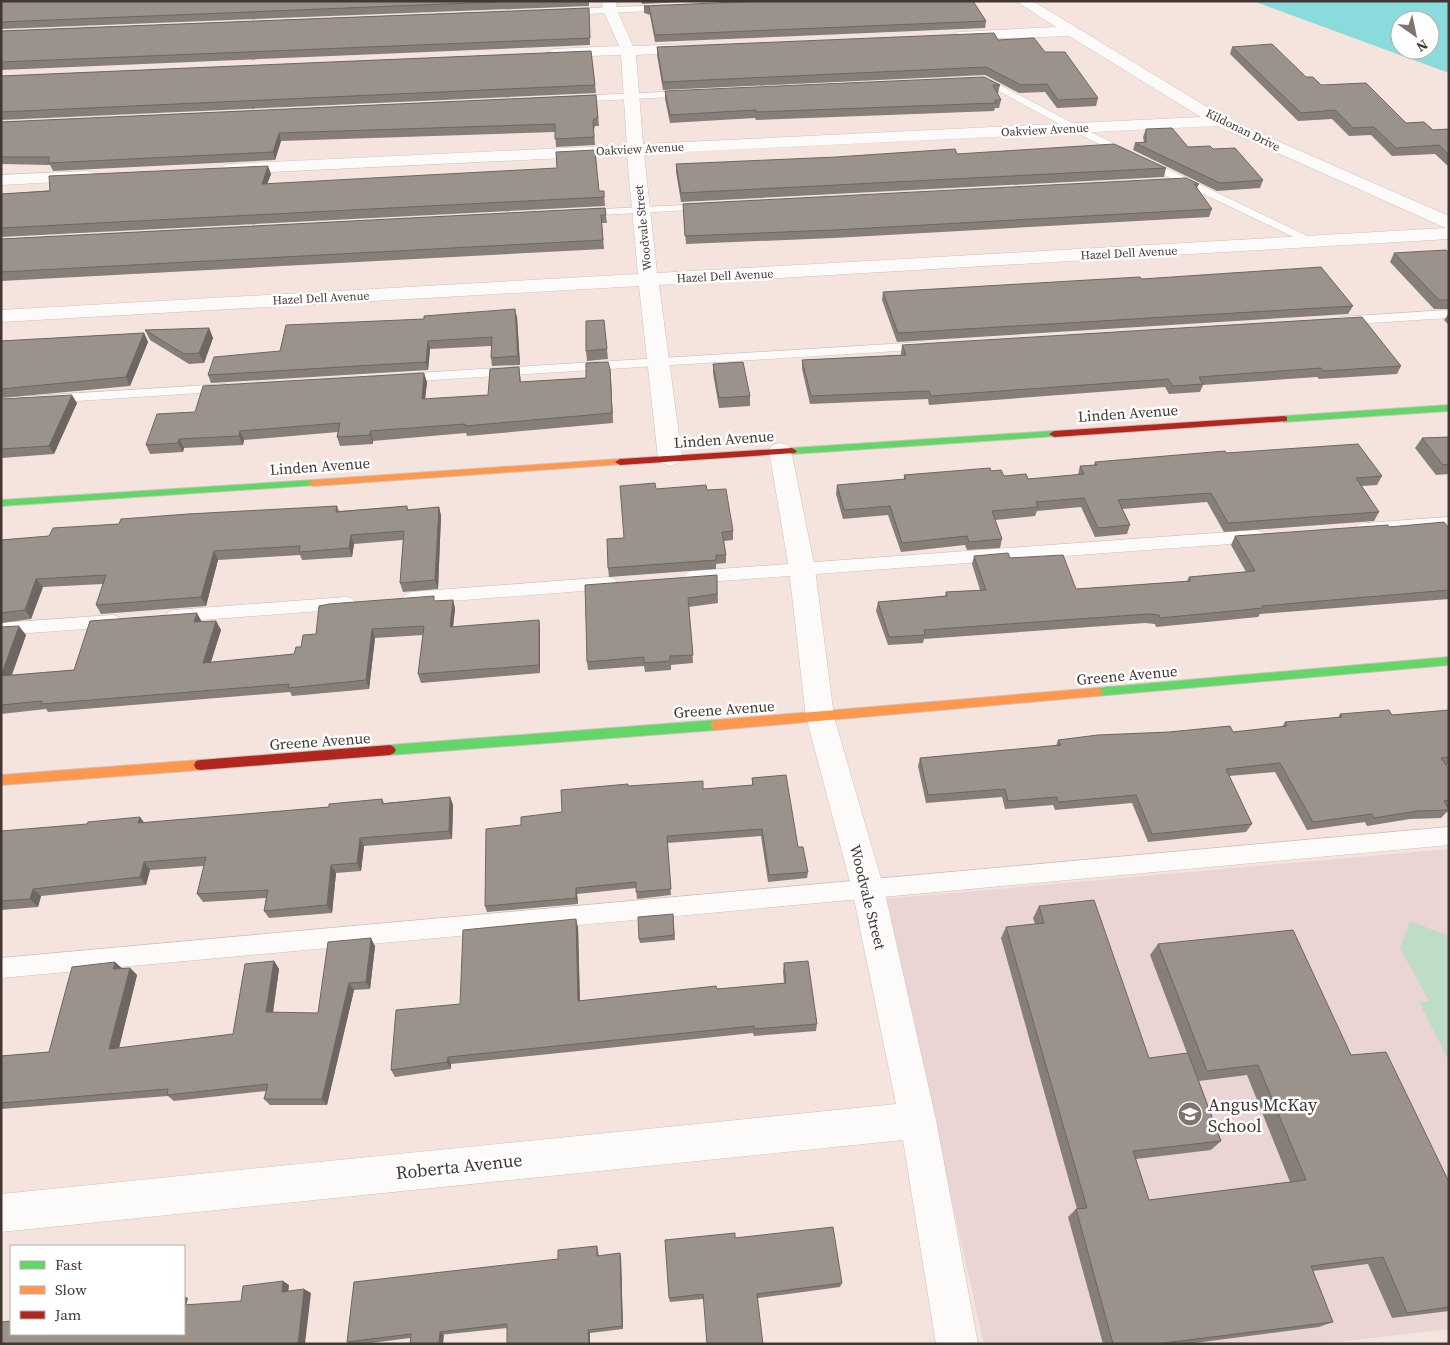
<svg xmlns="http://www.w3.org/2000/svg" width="1450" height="1345" font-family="'Source Serif 4',serif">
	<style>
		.education { fill: #ebd5d4 }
		.green { fill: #bedcc6 }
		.water { fill: #8adcdc; fill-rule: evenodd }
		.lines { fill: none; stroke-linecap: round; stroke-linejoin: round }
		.lane-casing { stroke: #cec1bc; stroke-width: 1 }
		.street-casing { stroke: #cec1bc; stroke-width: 1 }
		.fast-casing { stroke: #cec1bc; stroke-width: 2 }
		.slow-casing { stroke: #cec1bc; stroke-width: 2 }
		.jam-casing { stroke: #cec1bc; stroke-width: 2 }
		.lane { fill: #fdfbfa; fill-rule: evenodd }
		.street { fill: #fdfbfa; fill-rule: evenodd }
		.fast { fill: #63d668; fill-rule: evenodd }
		.slow { fill: #ff974d; fill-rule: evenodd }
		.jam { fill: #b3261e; fill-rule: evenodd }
		.wall { fill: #867e78; fill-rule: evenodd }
		.shaded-wall { fill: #6d6662 }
		.building { fill: #9c928c; stroke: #6d6662 }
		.labels { text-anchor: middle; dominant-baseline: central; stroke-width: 5; stroke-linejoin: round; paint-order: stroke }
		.far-street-label { font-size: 12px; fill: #423732; stroke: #fff }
		.street-label { font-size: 15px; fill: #423732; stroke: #fff }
		.near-poi-label { font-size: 18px; fill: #423732; stroke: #fff; text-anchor: start }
		.near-street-label { font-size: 18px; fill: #423732; stroke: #fff }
	</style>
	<rect width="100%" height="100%" fill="#f4e4dd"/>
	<!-- education -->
	<path class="education" d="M1449 849V1329L1322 1344H984L884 899Z"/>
	<!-- green -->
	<path class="green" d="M1410 921 1449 936V1061L1419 1002 1429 1001 1400 948Z"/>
	<!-- water -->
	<path class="water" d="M1253 1H1449V73ZM1400 20H1430V50H1400Z"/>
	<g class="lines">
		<defs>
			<path id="lane" d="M668 5 672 8 671 10 566 15 562 12 566 9Z
				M985 77 1078 126 1320 242 1314 246 1310 245 1070 130 984 83 978 84 973 81Z
				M687 91 691 92V96L573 102 568 99 573 96Z
				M705 204 709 205V209L583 216 577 213 583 210Z
				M1449 310V318L1339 325 1333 321 1339 317Z
				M924 342 931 346 929 349 401 382 394 378 401 374Z
				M225 384 232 388 230 391 1 406V398Z
				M1449 517V527L1365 533 1359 532 1357 528 1359 524 1365 523Z
				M1257 530 1263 532 1265 536 1263 540 1257 542 692 583 686 581 684 577 686 573 692 571Z
				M609 577 615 579 617 583 615 587 609 589 411 604 405 602 403 598 405 594 411 592Z
				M347 597 353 599 355 603 353 607 347 609 174 622 168 620 166 616 168 612 174 610Z
				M113 615 119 617 121 621 119 625 113 627 1 635V623Z
				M1449 827V845L1 978V958Z"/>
			<path id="street" d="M602 1H616L617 10 633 46 693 44 700 48 693 52 636 55 643 144 1201 117 1069 36 958 40 951 36 958 32 1056 27 1016 1H1033L1225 118 1449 216V239L659 285 682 458 678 463 670 466 662 463 658 458 639 286 1 322V310L638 274 627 155 230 174 224 173 221 169 224 165 230 164 627 145 621 55 554 57 547 53 554 49 619 46 603 10ZM1217 126 1446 228 657 273 644 154Z
				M87 171 93 172 96 176 93 180 1 185V175Z
				M780 443 788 445 791 450 815 569 834 717 884 889 936 1120 978 1344H936L903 1140 1 1232V1194L896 1104 852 889 806 717 789 569 769 450 772 445Z"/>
			<path id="fast" d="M1449 405V411L1284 422 1279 419 1284 416Z
				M1054 431 1057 432V436L792 454 787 451 792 448Z
				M313 480 318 483 316 485 1 506V500Z
				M1449 657V665L1097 696 1093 695 1091 692 1093 689 1097 688Z
				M716 720 720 722 722 725 720 728 716 730 390 755 386 753 384 750 386 747 390 745Z"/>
			<path id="slow" d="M620 459 625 462 623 464 313 486 308 483 313 480Z
				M1097 688 1101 689 1103 692 1101 695 1097 696 716 730 712 728 710 725 712 722 716 720Z
				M200 760 204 761 206 765 204 769 200 770 1 785V775Z"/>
			<path id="jam" d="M1284 416 1287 417V421L1054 437 1049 434 1054 431Z
				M792 448 797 451 795 453 620 465 615 462 620 459Z
				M390 745 394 747 396 750 394 753 390 755 200 770 196 769 194 765 196 761 200 760Z"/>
		</defs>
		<!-- lane casing -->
		<use href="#lane" class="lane-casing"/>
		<!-- street casing -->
		<use href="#street" class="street-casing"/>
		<!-- fast casing -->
		<use href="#fast" class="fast-casing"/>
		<!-- slow casing -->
		<use href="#slow" class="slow-casing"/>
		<!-- jam casing -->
		<use href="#jam" class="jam-casing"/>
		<!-- lane -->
		<use href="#lane" class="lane"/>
		<!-- street -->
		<use href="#street" class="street"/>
		<!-- fast -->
		<use href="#fast" class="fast"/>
		<!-- slow -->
		<use href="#slow" class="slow"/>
		<!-- jam -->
		<use href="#jam" class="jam"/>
	</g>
	<!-- wall -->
	<path class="wall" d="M1 1H589V6L1 29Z
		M641 1H703L642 4Z
		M644 6 986 21 985 28 655 42 650 15 644 13Z
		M589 8 590 45 1 70V31Z
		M998 40 1045 52 1098 98 1096 106 1057 108 1045 92 1019 93 985 75 663 90 657 55V47Z
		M1232 47 1306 77 1321 85 1406 123 1433 130 1449 129V167L1435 154 1392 156 1371 135 1349 136 1332 119 1298 121 1230 54Z
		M591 51 596 93 1 120V76Z
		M1000 85 998 93H997L1001 100 999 108H995L994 111 756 120 755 118 670 123 665 99V91Z
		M596 95 599 126H595L594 130 595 145 556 147 555 132 281 141 275 160 53 171 50 165 1 164V122Z
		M1146 129 1188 147 1213 149 1263 180 1260 188 1217 191 1133 150 1135 143 1144 142 1143 137Z
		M957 154 1166 168 1164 177 681 202 676 172V164Z
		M271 174 267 184 604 191 605 206 1 237V194Z
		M1199 184 1197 188 1212 209 1209 217 834 238 686 244 683 204Z
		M605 208 607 223H602L604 249 1 281V239Z
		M1394 253H1449V309H1434L1390 262Z
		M1142 279 1353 306 1348 314 897 342 882 300 883 292Z
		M1449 313V325L1444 320Z
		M517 317 520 365 492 366 491 358V346L430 349 428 370 211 383 208 375 280 351Z
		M604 320 608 359 587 361 586 351Z
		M209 328 213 338 204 363 189 364 150 340 145 330Z
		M144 333 148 342 130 386 1 398V341Z
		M902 345 1401 366 1397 374 1319 379 1317 377 1203 385 1200 392 1169 394 1165 387 929 405 928 399 810 404 802 369V360L901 355V353Z
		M713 364 750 396V406L719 408 713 373Z
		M519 367 521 382 586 378 610 369 613 423 467 436 466 433 373 441V444L340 446 337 437 338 432 244 440 243 445 184 448 183 452 150 454 146 445 195 412 427 382 425 399 488 395Z
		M1 399 77 403 54 454 1 458Z
		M1449 437V474L1436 475 1415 448 1422 438Z
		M1226 453 1382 476 1377 485 1362 486 1379 512 1374 521 1224 532 1207 502 1122 509 1130 525 1127 534 1095 537 1081 507 1037 511 1035 516 995 520 1002 539 1000 548 967 550 965 545 901 552 888 515 843 519 836 494 837 485 904 479V475L991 471 1004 476 1028 479 1078 475 1080 466 1094 465 1095 462Z
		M656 489 707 490 733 531V540L724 541 726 555V563L716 564V569L609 577 608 568 624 538Z
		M337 506 339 511 407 506 408 510 439 507 441 516 438 589 403 592 400 583 403 540 354 544 352 557 302 560 300 555 218 560 206 606 101 614 96 605 103 584 43 587 31 619 1 623V540L49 536 119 524Z
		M1389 527H1449V599L1260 614 1258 617 1156 627 1155 624 1145 623 924 639 923 643 888 645 876 611 878 602 945 596 946 592 980 590 972 564 974 556 1010 558 1076 589 1106 587 1187 581 1189 577 1246 572 1231 545 1235 536Z
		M717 575 718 603 689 607 693 663 671 665V670L645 672 644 666 588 670 587 662Z
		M453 600 455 609 453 627 539 620 540 629V673L421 683 418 674 423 635 375 638 369 689 292 696 290 692 48 712 46 709 1 714V627L26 635 12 675 74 670 202 622 216 621 221 630 211 662 294 654 301 647 316 634 436 601Z
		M1449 710V765H1446L1449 769V807L1448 808 1449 810 1441 818 1410 819 1367 826 1365 822 1307 830 1275 772 1229 776 1252 824 1246 832 1148 842 1132 803 1055 810 1053 805 1005 809 1002 797 926 803 918 766 920 758 1056 746 1058 740 1233 732 1282 727 1285 722 1338 718 1340 714 1392 715Z
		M752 778 798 847 808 872 807 878 768 882 761 836 667 843 671 895 637 899 636 888 577 894 578 904 487 912 485 906 521 825 562 812 628 786 703 789 752 785Z
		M450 797 453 805 452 839 364 846 361 871 336 873 332 913 269 918 264 911 266 898 203 902 197 894 204 866 150 870 146 885 41 896 38 907 1 910V831L145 823 329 807 382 799 384 803Z
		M1039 906 1149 1058 1187 1053 1150 955 1158 944 1351 1055 1449 1182V1311L1392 1318 1368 1264 1313 1271 1333 1322 1319 1327 1187 1344H1103L1068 1217 1076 1209H1077L1001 938 1006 927 1035 924 1033 918ZM1247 1075 1290 1182 1149 1200 1136 1159 1211 1150 1221 1141 1199 1081Z
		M673 914 675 940 640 943 639 939Z
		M578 927 580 1001 784 983 783 971 784 963 817 1024 816 1031 754 1036 753 1033 451 1064V1069L395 1077 391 1070 460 1004Z
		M375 946 370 989 354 990 327 1105H270L264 1099 266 1091 174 1101 168 1096 1 1109V1056L49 1052 122 968H130L137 975 119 1048 233 1034 274 961 279 969 273 1013H318Z
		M735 1238 842 1283 840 1287 758 1298 703 1299 670 1302 669 1298Z
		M597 1246 598 1250 599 1256 621 1257 623 1329 590 1333V1344H507V1328L410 1338 364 1344H350L347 1342 558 1259Z"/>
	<!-- shaded-wall -->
	<path class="shaded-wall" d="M279 133 281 141 275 160 273 152Z
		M268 166 271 174 264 192 262 184Z
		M515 309 517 317 520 365 518 356Z
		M209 328 213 338 204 363 199 353Z
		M144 333 148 342 130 386 126 377Z
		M428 341 430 349 428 370 426 362Z
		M610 369 611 378 613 423 612 413Z
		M424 373 427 382 424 408 422 399Z
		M72 395 77 403 54 454 49 446Z
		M240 431 244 440 243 445 239 436Z
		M370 431 373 441V444L370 435Z
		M179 439 184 448 183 452 178 443Z
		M439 507 441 516 438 589 435 580Z
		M351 535 354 544 352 557 349 548Z
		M214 551 218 560 206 606 201 597Z
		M36 579 43 587 31 619 25 610Z
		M453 600 455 609 452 635 450 627Z
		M197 613 202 622H194Z
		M539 620 540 629V673L539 665Z
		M216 621 221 630 208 671 203 663Z
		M19 626 26 635 8 685 1 676Z
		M372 629 375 638 369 689 366 680Z
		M450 797 453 805 452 839 449 831Z
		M140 817 146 825 138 823Z
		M360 838 364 846 361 871 357 863Z
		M144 862 150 870 146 885 140 877Z
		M331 865 336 873 332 913 327 905Z
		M576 888 577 894 578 904 576 898Z
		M33 889 41 896 38 907 30 899Z
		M576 919 578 927 580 1008 578 1001Z
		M371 938 375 946 370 989 366 982Z
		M274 961 279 969 272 1019 266 1012Z
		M115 962 123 969H113Z
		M130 968 137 975 117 1056 109 1049Z
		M349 983 354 990 327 1105 322 1099Z
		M448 1057 451 1064V1069L447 1062Z
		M620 1253 621 1257 623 1329 622 1326Z
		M283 1281 289 1285 288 1296 282 1292Z
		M304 1289 311 1293 305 1344H298Z
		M184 1296 188 1298 185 1310 184 1309Z
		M588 1330 590 1333V1344H589Z
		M440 1332 444 1335 443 1344H439Z"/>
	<!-- building -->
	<path class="building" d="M1 1H520L1 22Z
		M762 1H973L986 21 655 35 649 7 644 6Z
		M589 8 590 38 1 62V31Z
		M994 33 998 40 1034 38 1045 52H1065L1098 98 1058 100 1047 84 1021 85 986 67 663 82 657 47Z
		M1272 44 1306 77H1313L1321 85 1366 83 1406 123 1424 122 1433 130 1449 129V155L1439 145 1396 148 1374 127 1353 128 1335 110 1301 113 1232 47Z
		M591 51 595 85 1 112V76Z
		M984 77 1000 85H993L1001 100H995L996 103 756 112V110L670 115 665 91Z
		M596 95 598 118 594 119 593 122 594 137 555 139V124L279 133 273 152 49 163V157H1V122Z
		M1172 128 1188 147 1210 146 1213 149 1235 148 1263 180 1220 183 1135 143 1146 142V129Z
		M1114 144 1166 168 681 193 676 164 836 157 955 149 957 154Z
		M595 150 599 191H604V197L1 228V194L50 191 49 176 268 166 262 184 557 168 556 152Z
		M1186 178 1199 184H1194L1212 209 834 230 685 236 683 204Z
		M605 208 606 215H601L603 240 1 272V239Z
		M1446 250 1449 253V300H1439L1394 253Z
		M1321 267 1353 306 898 333 883 292 1140 277 1142 279Z
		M515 309 518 356 491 358 492 337 428 341 426 362 208 375 214 357 280 351 286 325 424 319V316Z
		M1362 317 1401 366 1323 371 1321 368 1199 377 1203 384 1173 386 1168 379 931 396 929 391 811 396 802 360 906 355 902 345Z
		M604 320 607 349 586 351V321Z
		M209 328 199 353 184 354 145 330Z
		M144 333 126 377 1 389V341Z
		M608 362 610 369 612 413 465 426V424L370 431V435L337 437 340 423 240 431 239 436 179 439 178 443 146 445 157 414 195 412 203 386 424 373 422 399 488 395 490 369 519 367 520 382 586 378V363Z
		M743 362 750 396 719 398 713 364Z
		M72 395 49 446 1 449V399Z
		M1449 437V464L1443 465 1422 438Z
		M1358 444 1382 476 1356 478 1379 512 1228 523 1211 493 1118 500 1130 525 1098 528 1084 498 1036 502 1038 507 992 511 1002 539 969 542 967 536 902 543 890 506 844 510 837 485 906 479 904 475 990 468 991 471 1001 470 1004 476 1026 474 1028 479 1084 474 1080 466 1097 465 1095 462 1225 451 1226 453Z
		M655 483 656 489 706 485 707 490 726 489 733 531 722 532 726 555H716V560L608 568 607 539 624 538 620 486Z
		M337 506 336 512 407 506V510L439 507 435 580 400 583 404 531 351 535 349 548 299 552 300 546 214 551 201 597 96 605 106 575 36 579 25 610 1 613V540L49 536 53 528 119 524 121 519 188 514Z
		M1444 522 1448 527H1449V590L1262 606 1263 608 1160 618 1159 615 1149 614 924 630 925 635 889 637 878 602 947 596 946 592 986 590 974 556 1008 553 1010 558 1063 555 1076 589 1106 587 1191 581 1189 577 1255 571 1235 536 1388 525 1389 527Z
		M717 575V594L688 598 693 655 670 656V661L644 663V657L587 662 585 585Z
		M434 596V601L453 600 450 627 539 620V665L418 674 424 626 372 629 366 680 288 688 289 684 41 704 42 701 1 705V627L19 626 1 676 74 670 90 621 197 613 194 622 216 621 203 663 294 654 296 647H301L303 635 316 634 319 606 329 604Z
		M1389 710 1392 715 1449 710V757L1441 758 1449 769V800L1444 801 1449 810 1417 811 1374 818 1372 814 1313 822 1280 763 1226 769 1252 824 1152 834 1136 795 1058 802 1057 797 1008 801 1005 789 928 795 920 758 1061 745 1058 740 1098 735 1169 732 1230 726 1233 732 1287 726 1285 722 1342 717 1340 714Z
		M786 775 798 847H803L808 872 769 875 762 829 667 836 671 889 636 892V882L576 888V898L485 906 486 829 521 825V817L562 812 561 790 628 784V786L703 781V789L753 785 752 778Z
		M450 797 449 831 360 838 357 863 331 865 327 905 264 911 268 890 197 894 206 857 144 862 140 877 33 889 30 899 1 901V831L87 824 88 822 140 817 138 823 329 807V804L382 799V804Z
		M1094 900 1149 1058 1188 1053 1221 1141 1133 1151 1149 1200 1306 1180 1258 1065 1207 1071 1158 944 1293 930 1351 1055 1386 1052 1449 1182V1307L1407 1313 1383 1257 1311 1266 1333 1322 1156 1344H1113L1076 1209 1087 1208 1006 927 1044 923 1039 906Z
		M673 914 674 935 639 939 638 917Z
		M576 919 578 1001 716 986 717 989 786 983 784 963 808 961 817 1024 754 1029V1026L448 1057 447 1062 391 1070 396 1010 460 1004 463 930Z
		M371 938 366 982 349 983 322 1099H264L268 1084 167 1095 168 1089 1 1103V1056L49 1052 72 967 115 962 113 969 130 968 109 1049 233 1034 245 964 274 961 266 1012 318 1013 328 942Z
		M833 1227 842 1283 757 1294 763 1344H707L703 1294 669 1298 665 1240 735 1233V1238Z
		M597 1246V1256L620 1253 622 1326 588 1330 589 1344H507V1324L440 1332 439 1344H410L411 1334 347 1342 354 1282 558 1259V1250Z
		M283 1281 282 1292 304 1289 298 1344H1V1322L11 1321V1334H184V1305L241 1301 243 1286Z"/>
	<!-- icons -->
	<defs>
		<symbol id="school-disc" viewBox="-11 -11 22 22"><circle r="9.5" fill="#80746e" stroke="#fff"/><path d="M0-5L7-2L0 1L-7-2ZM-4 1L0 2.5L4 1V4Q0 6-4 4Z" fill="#fff"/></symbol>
	</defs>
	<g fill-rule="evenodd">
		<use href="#school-disc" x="1176" y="1100" width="28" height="28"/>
	</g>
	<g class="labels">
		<!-- far-street labels -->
		<g class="far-street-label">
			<text transform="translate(1045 130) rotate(-3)">Oakview Avenue</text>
			<text transform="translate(1243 130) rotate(26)">Kildonan Drive</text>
			<text transform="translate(640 149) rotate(-3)">Oakview Avenue</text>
			<text transform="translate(643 228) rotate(-96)">Woodvale Street</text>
			<text transform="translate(1129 253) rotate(-3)">Hazel Dell Avenue</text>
			<text transform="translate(725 276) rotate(-3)">Hazel Dell Avenue</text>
			<text transform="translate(321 298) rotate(-3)">Hazel Dell Avenue</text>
		</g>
		<!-- street labels -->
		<g class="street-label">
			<text transform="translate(1128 413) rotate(-4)">Linden Avenue</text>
			<text transform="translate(724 439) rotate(-4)">Linden Avenue</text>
			<text transform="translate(320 466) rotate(-4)">Linden Avenue</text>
			<text transform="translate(1127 675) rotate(-5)">Greene Avenue</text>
			<text transform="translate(724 709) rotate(-4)">Greene Avenue</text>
			<text transform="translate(320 741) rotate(-4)">Greene Avenue</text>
			<text transform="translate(868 897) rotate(76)">Woodvale Street</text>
		</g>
		<!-- near-poi labels -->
		<g class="near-poi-label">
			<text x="1208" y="1104">Angus McKay<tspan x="1208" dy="21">School</tspan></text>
		</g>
		<!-- near-street labels -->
		<g class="near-street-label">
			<text transform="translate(459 1166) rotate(-6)">Roberta Avenue</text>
		</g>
	</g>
	<!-- border -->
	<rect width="1450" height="1345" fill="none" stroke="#423732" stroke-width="5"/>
	<!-- legend -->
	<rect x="10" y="1245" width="175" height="90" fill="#ffffff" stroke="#b3afad"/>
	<rect x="20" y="1261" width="25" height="8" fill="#63d668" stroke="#b3afad"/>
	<text x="55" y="1270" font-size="15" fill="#423732">Fast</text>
	<rect x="20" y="1286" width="25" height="8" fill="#ff974d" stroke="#b3afad"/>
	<text x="55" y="1295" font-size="15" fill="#423732">Slow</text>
	<rect x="20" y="1311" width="25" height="8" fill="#b3261e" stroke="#b3afad"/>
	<text x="55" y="1320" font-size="15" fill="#423732">Jam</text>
	<!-- north arrow -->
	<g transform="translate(1415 35) rotate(147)"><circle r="24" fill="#ffffff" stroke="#b3afad"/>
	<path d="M0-4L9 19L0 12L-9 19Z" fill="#80746e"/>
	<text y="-8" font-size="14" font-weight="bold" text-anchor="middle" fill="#423732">N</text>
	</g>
</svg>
